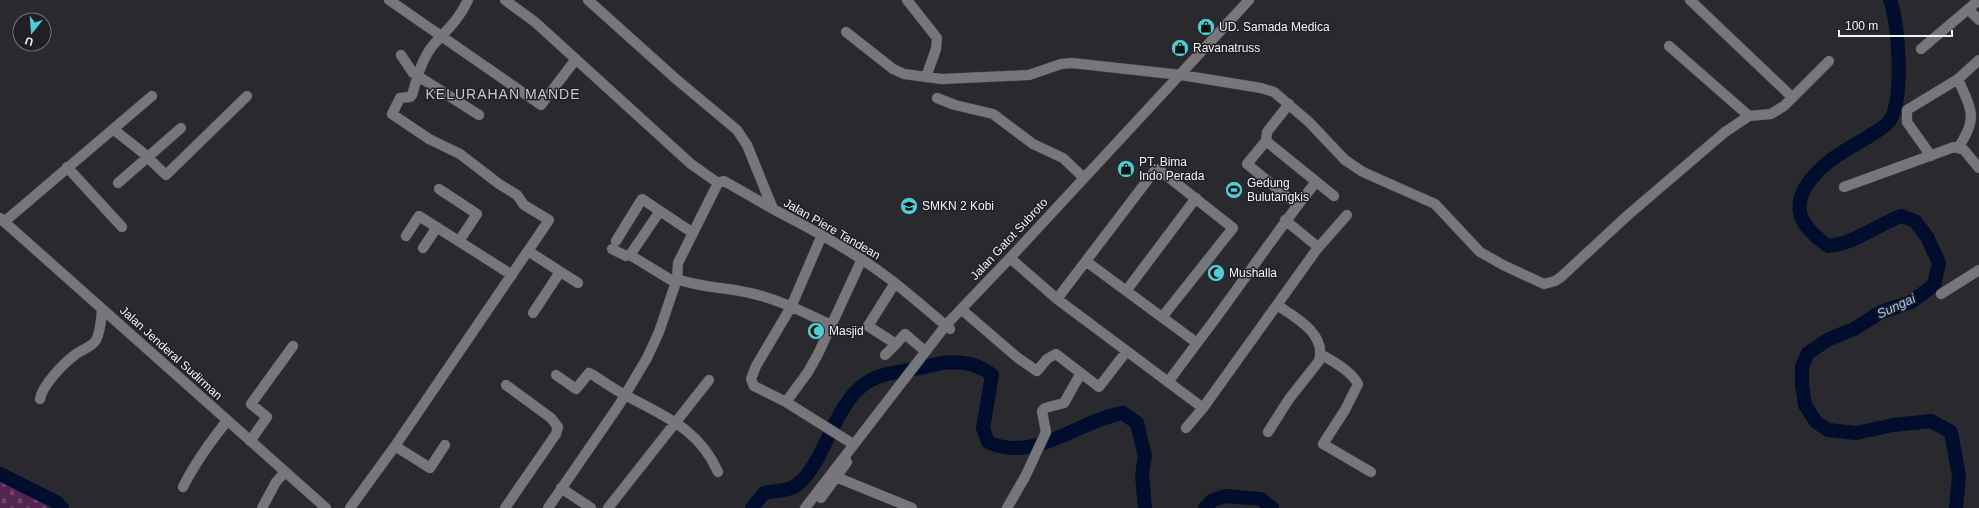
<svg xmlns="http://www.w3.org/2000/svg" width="1979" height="508" font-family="Arial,sans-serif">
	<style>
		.cemetery { fill: url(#cemetery-stones) }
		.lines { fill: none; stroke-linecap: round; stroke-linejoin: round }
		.river { stroke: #000d2d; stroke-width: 14 }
		.minor-casing { stroke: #444447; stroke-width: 11 }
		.minor { stroke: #77767b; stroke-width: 10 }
		.labels { text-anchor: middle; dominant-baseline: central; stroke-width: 3; stroke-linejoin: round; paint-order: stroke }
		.poi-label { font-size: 12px; fill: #f3f3f6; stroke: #202024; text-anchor: start }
		.street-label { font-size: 12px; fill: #f3f3f6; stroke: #202024 }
		.water-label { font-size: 13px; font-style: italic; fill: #9dc6fd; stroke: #202024 }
		.quarter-label { font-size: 14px; letter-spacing: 1px; fill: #c9c8ce; stroke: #202024 }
	</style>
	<defs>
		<pattern id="cemetery-stones" width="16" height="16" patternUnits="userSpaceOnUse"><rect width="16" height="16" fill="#552552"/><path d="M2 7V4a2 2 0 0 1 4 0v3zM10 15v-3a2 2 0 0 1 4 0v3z" fill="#6e456c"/></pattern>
	</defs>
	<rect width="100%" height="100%" fill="#2a292d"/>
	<!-- cemetery -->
	<path class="cemetery" d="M0 478 49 505 47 508H0Z"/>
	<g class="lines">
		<!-- river -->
		<path class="river" d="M1890 0C1899 23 1904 99 1890 120 1886 127 1874 133 1868 137 1844 151 1820 163 1805 188 1790 215 1808 231 1828 246 1854 244 1877 225 1901 216L1915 221 1927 237 1939 263 1934 285 1911 302 1881 312 1854 329 1829 339 1808 353 1802 367V385L1805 405 1816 422 1828 430 1856 433 1893 425 1931 421 1951 432 1959 476 1956 508
			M0 474 56 502 62 508
			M752 508 764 493C772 491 786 491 794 487 825 467 831 407 866 383 882 372 907 371 925 367 948 360 972 359 992 375L983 428 988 442C1034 464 1079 420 1123 413L1137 423 1145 456 1142 475 1145 508
			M1205 508 1213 500 1226 496 1261 499 1272 508"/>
		<defs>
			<path id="minor" d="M389 0 541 105 576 59
				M505 0 535 22 691 164 718 183
				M588 0 676 79 737 130 747 145 773 209C803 225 833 240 861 259 893 279 921 305 950 329
				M907 0 937 38 936 49 926 77
				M1690 0 1792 97
				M1969 10 1979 20
				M846 32 893 69 904 74 942 79 1029 75 1061 64 1072 63 1181 75 1261 88 1274 92 1309 122 1345 160 1363 172 1435 204 1480 252 1503 265 1544 284 1555 281 1561 277 1628 215 1725 132 1749 116 1771 114 1784 106 1829 61
				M1669 46 1749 116
				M1921 49 1979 0
				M401 55 413 73 479 115
				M1958 79C1971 110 1979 117 1958 148
				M937 98 955 105 993 114 1033 144 1063 158 1084 178
				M113 129 142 152 166 175 247 96
				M1266 141 1267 132 1289 104
				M1931 156 1907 122V110L1958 79 1979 60
				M67 167 122 227
				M118 183 181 128
				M1844 187 1954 147 1964 150 1979 168
				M439 189 477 214 459 241
				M1297 205 1247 164 1266 141 1334 196
				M0 218 326 508
				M1285 220 1318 247
				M4 222 152 96
				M822 235 791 307 756 366 751 379 754 386 786 402 853 444
				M406 236 419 216 512 275
				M616 241 642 199 693 233
				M423 248 437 227
				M612 249 626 256 630 255 676 283
				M528 251 578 283
				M630 255 660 211
				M1010 258 1057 299 1203 408 1317 249 1347 215
				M1087 262 1197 343 1168 382
				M677 279C701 288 726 287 750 293 778 299 805 313 831 325
				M895 283 868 326 896 344 905 334 925 351
				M1126 291 1196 198
				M1941 294 1979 270
				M1057 299 1156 169 1162 172 1233 228 1163 316
				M961 309 1018 358 1037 371 1047 359 1056 354 1099 387 1126 352
				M533 313 560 272
				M1197 343C1238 290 1274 234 1316 182
				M1320 354C1333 361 1351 371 1358 384L1345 410 1323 444 1371 472
				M885 355 896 344
				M556 375 576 389 589 373 593 375C604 382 615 390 627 396 666 417 699 429 718 472
				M40 399C43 384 64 363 76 354 83 349 92 347 96 340 101 331 101 319 102 309
				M786 402 808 372 818 354 862 259
				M1186 428 1203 408
				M1268 432 1289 399 1319 361C1327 334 1295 317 1277 305
				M250 441 267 417 251 404 293 346
				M395 446 430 468 445 445
				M836 477 912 508
				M183 487C195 463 210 442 227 421
				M561 488 591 508
				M821 498 847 462
				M262 508 276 482 285 472
				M350 508 395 446 549 220 524 205 517 195 499 184 460 154 429 139 392 114 400 98 410 97 412 95C417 78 422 58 434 44 447 30 460 18 468 0
				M505 508 556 434 558 427 551 418 506 385
				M548 508 619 405 647 358 659 332 677 279 678 263 718 183 724 181 773 209
				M608 508 709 380
				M805 508 946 325 1010 258 1249 0
				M1007 508 1025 477 1046 432 1042 411 1045 408 1064 403 1081 373"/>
		</defs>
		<!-- minor casing -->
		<use href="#minor" class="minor-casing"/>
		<!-- minor -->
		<use href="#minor" class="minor"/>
	</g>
	<!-- icons -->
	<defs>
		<symbol id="shop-disc" viewBox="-11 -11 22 22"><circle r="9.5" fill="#51ccd2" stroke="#202024"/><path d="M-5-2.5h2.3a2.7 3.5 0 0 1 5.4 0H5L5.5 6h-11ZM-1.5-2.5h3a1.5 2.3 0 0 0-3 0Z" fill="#111"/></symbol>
		<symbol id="stadium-disc" viewBox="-11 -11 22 22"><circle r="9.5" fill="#51ccd2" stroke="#202024"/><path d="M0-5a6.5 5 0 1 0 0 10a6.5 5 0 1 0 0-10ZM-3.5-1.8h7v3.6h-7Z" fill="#111"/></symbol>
		<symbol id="school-disc" viewBox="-11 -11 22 22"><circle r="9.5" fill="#51ccd2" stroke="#202024"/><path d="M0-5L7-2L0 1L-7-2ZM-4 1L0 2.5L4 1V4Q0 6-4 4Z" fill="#111"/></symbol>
		<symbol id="mosque-disc" viewBox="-11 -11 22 22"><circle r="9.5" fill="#51ccd2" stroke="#202024"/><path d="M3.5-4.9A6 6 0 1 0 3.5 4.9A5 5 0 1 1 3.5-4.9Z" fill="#111"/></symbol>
	</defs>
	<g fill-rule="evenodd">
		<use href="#shop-disc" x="1196" y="17" width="20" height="20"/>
		<use href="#shop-disc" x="1170" y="38" width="20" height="20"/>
		<use href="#shop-disc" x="1116" y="159" width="20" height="20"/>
		<use href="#stadium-disc" x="1224" y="180" width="20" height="20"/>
		<use href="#school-disc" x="899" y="196" width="20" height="20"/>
		<use href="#mosque-disc" x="1206" y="263" width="20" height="20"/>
		<use href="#mosque-disc" x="806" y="321" width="20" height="20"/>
	</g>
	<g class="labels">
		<!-- poi labels -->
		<g class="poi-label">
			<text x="1219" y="27">UD. Samada Medica</text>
			<text x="1193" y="48">Ravanatruss</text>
			<text x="1139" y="162">PT. Bima<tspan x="1139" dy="14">Indo Perada</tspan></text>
			<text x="1247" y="183">Gedung<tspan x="1247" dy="14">Bulutangkis</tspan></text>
			<text x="922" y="206">SMKN 2 Kobi</text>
			<text x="1229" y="273">Mushalla</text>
			<text x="829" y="331">Masjid</text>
		</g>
		<!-- street labels -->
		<g class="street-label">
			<text transform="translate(832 229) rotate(30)">Jalan Piere Tandean</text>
			<text transform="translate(1009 239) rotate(-47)">Jalan Gatot Subroto</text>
			<text transform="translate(171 353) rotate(42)">Jalan Jenderal Sudirman</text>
		</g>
		<!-- water labels -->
		<g class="water-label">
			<text transform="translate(1896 306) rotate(-25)">Sungai</text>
		</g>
		<!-- quarter labels -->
		<g class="quarter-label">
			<text x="503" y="94">KELURAHAN MANDE</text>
		</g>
	</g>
	<!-- north arrow -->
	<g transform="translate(32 32) rotate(197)"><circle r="19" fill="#202024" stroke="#747478"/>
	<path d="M0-3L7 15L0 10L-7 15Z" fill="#51ccd2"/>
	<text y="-6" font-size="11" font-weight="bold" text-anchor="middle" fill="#f3f3f6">U</text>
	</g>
	<!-- scale -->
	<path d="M1839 30v6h113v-6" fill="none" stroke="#f3f3f6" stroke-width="2"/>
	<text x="1845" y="30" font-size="12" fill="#f3f3f6" stroke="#202024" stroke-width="3" paint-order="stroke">100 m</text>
</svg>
